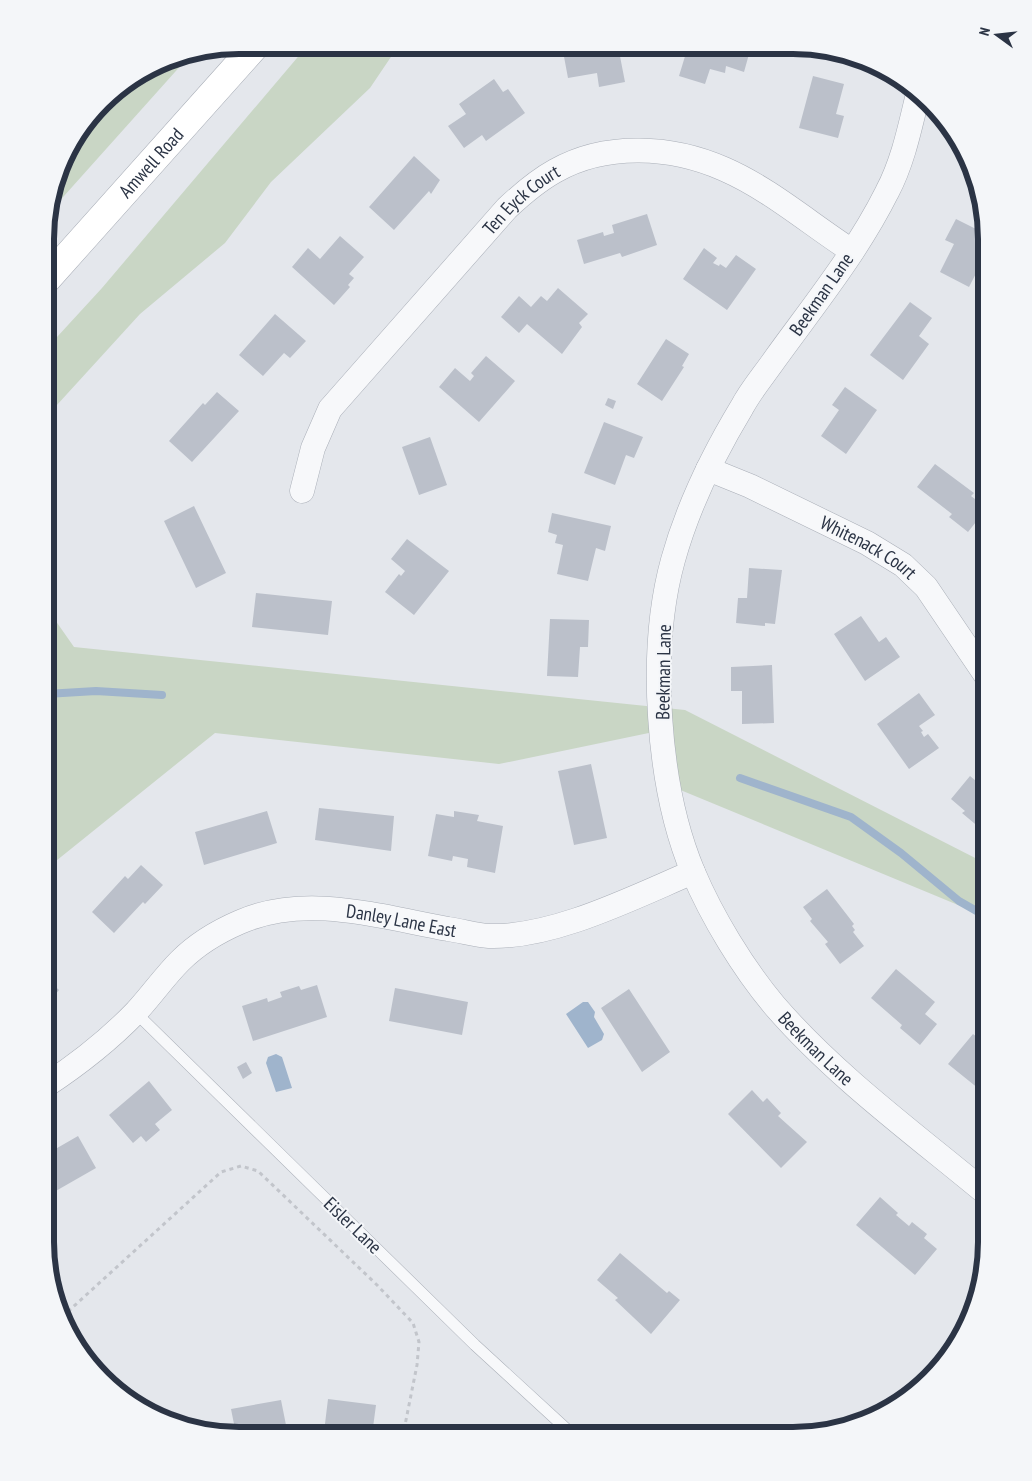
<svg xmlns="http://www.w3.org/2000/svg" width="1032" height="1481" font-family="'PT Sans Narrow',sans-serif">
	<style>
		.green { fill: #c9d6c5 }
		.water { fill: #9fb4cc }
		.lines { fill: none; stroke-linecap: round; stroke-linejoin: round }
		.stream { stroke: #9fb4cc; stroke-width: 8 }
		.building { fill: #bbc0ca }
		.service-casing { stroke: #a9aeb7; stroke-width: 12 }
		.minor-casing { stroke: #a9aeb7; stroke-width: 25 }
		.secondary-casing { stroke: #a9aeb7; stroke-width: 29 }
		.path { stroke: #c2c5cb; stroke-width: 3; stroke-dasharray: 4 4; stroke-linecap: butt }
		.service { stroke: #f7f8fa; stroke-width: 11 }
		.minor { stroke: #f7f8fa; stroke-width: 24 }
		.secondary { stroke: #fff; stroke-width: 28 }
		.labels { text-anchor: middle; dominant-baseline: central; stroke-width: 4; stroke-linejoin: round; paint-order: stroke }
		.street-label { font-size: 19px; fill: #2b3445; stroke: #f4f6f9 }
		.rim { fill: none; stroke: #2b3445; stroke-width: 6 }
	</style>
	<rect width="100%" height="100%" fill="#e4e7ec"/>
	<!-- green -->
	<path class="green" d="M308 45H399L370 88 271 182 225 243 140 314 46 417V349L102 288Z
		M192 53 47 215 71 142 111 93 176 55Z
		M46 607 74 647 685 710 987 864V917L678 789 668 729 499 764 215 733 46 869Z"/>
	<!-- water -->
	<path class="water" d="M583 1002H588L595 1012 594 1017 604 1034 602 1040 588 1048 566 1014Z
		M276 1054 282 1057 292 1088 276 1092 266 1063 268 1057Z"/>
	<g class="lines">
		<!-- stream -->
		<path class="stream" d="M46 694 96 691 162 695
			M740 778 851 817 901 853 959 901 987 917"/>
	</g>
	<!-- building -->
	<path class="building" d="M562 46H618L625 82 599 87 597 73 568 78Z
		M702 46H707L751 47 744 72 726 66 725 73 710 69 705 84 679 76 686 53 697 57Z
		M813 76 844 84 836 114 844 116 838 138 799 128Z
		M494 79 503 92 508 89 525 113 486 141 482 135 464 148 448 126 466 114 459 104Z
		M414 156 440 180 431 194 429 191 394 230 369 207Z
		M647 214 657 245 622 257 620 253 584 264 577 240 603 232 604 236 614 233 612 225Z
		M956 219 986 234 987 238 984 258 969 287 940 272 954 244 945 240Z
		M340 236 364 257 349 274 354 278 348 285 350 287 334 305 292 267 308 248 320 259Z
		M704 248 717 258 713 263 719 266 720 264 726 268 736 255 756 269 727 310 683 279Z
		M558 288 588 314 579 323 582 327 562 354 527 324 519 333 501 317 519 296 531 307 541 296 547 301Z
		M910 302 932 318 919 336 929 344 903 380 870 355Z
		M275 314 306 341 290 358 284 353 263 376 239 355Z
		M666 339 689 354 682 366 684 367 662 401 637 384Z
		M486 356 515 381 479 422 439 387 455 368 470 381 474 376 471 373Z
		M845 387 877 410 846 454 821 436 839 410 832 405Z
		M217 392 239 411 192 462 169 441 203 403 205 405Z
		M608 398 616 401 613 409 605 405Z
		M604 422 643 437 634 458 626 455 615 485 584 473Z
		M430 437 447 485 419 495 402 447Z
		M935 464 974 493 971 496 987 508 968 532 949 517 952 514 917 487Z
		M194 506 226 573 196 588 164 521Z
		M552 513 611 526 605 551 596 548 588 581 557 574 563 545 555 543 557 535 548 532Z
		M407 539 449 571 414 615 385 592 399 574 401 576 405 571 391 559Z
		M749 568 782 570 775 624 765 623V626L736 623 738 598H747Z
		M256 593 332 601 328 635 252 627Z
		M861 616 879 642 886 637 900 657 865 681 834 634Z
		M550 619 589 620 588 647H580L578 677 547 676Z
		M772 665 774 723 742 724V691H731V667Z
		M919 693 935 715 919 726 923 731 921 732 924 737 928 734 939 748 909 769 877 724Z
		M591 764 607 838 574 845 558 771Z
		M970 776 987 790V834L962 813 965 811 951 799Z
		M319 808 394 816 391 851 315 840Z
		M267 811 277 843 204 865 195 832Z
		M454 811 479 815 477 821 503 826 495 873 467 867 468 859 453 856 452 861 428 856 436 814 454 817Z
		M141 865 163 885 145 904 143 902 114 933 92 912 125 876 128 879Z
		M827 889 854 924 852 926 855 930 853 932 864 946 840 964 825 944 828 942 810 921 812 919 803 907Z
		M896 969 935 1002 925 1014 937 1024 920 1045 900 1028 902 1025 871 998Z
		M45 977 59 990 49 1002 56 1008 45 1019Z
		M317 985 327 1017 253 1041 242 1006 267 998 268 1002 282 997 280 992 299 986 301 990Z
		M395 988 468 1002 462 1035 389 1021Z
		M629 989 670 1052 642 1072 601 1008Z
		M973 1034 987 1045V1102L976 1093 979 1089 948 1064Z
		M246 1062 252 1073 243 1079 237 1067Z
		M149 1081 172 1110 155 1124 160 1130 146 1142 141 1136 133 1143 109 1115Z
		M752 1090 763 1102 767 1098 781 1113 778 1116 807 1142 781 1168 728 1114Z
		M78 1136 96 1168 54 1192 48 1181 45 1182V1155Z
		M880 1197 898 1213 896 1215 909 1226 912 1222 927 1234 924 1238 937 1249 915 1275 856 1225Z
		M620 1253 667 1293 669 1291 680 1300 651 1334 615 1300 618 1298 597 1280Z
		M328 1399 376 1405 372 1435 324 1432Z
		M281 1400 288 1435 236 1434 231 1409Z
		M443 1424 466 1435H437Z"/>
	<g class="lines">
		<defs>
			<path id="service" d="M135 1012 475 1345 573 1435"/>
			<g id="minor">
				<path id="s1" d="M918 94C910 127 903 162 887 192 857 252 814 305 775 359 764 375 751 390 742 407 713 455 688 506 673 560 648 650 657 786 693 872 712 917 743 968 774 1005 834 1075 916 1135 987 1194"/>
				<path id="s2" d="M708 469 750 486 867 543 903 565 926 587 987 677"/>
				<path id="s3" d="M302 491 313 448 330 409 507 208C522 194 537 181 555 171 606 142 672 146 724 169 770 189 810 224 852 251"/>
				<path id="s4" d="M45 1086C77 1065 109 1040 136 1012 151 996 164 977 180 961 197 944 219 931 240 922 306 893 381 917 448 929 462 931 476 935 489 936 554 938 634 897 693 872"/>
			</g>
			<g id="secondary">
				<path id="s5" d="M47 279 256 45"/>
			</g>
		</defs>
		<!-- service casing -->
		<use href="#service" class="service-casing"/>
		<!-- minor casing -->
		<use href="#minor" class="minor-casing"/>
		<!-- secondary casing -->
		<use href="#secondary" class="secondary-casing"/>
		<!-- path -->
		<path class="path" d="M62 1317 221 1172 241 1166 258 1171 377 1285 413 1323 419 1342 417 1365 403 1435"/>
		<!-- service -->
		<use href="#service" class="service"/>
		<!-- minor -->
		<use href="#minor" class="minor"/>
		<!-- secondary -->
		<use href="#secondary" class="secondary"/>
	</g>
	<g class="labels">
		<!-- street labels -->
		<g class="street-label">
			<text stroke="none"><textPath href="#s5" startOffset="156">Amwell Road</textPath></text>
			<text stroke="none"><textPath href="#s3" startOffset="371">Ten Eyck Court</textPath></text>
			<text transform="translate(821 294) rotate(-55)">Beekman Lane</text>
			<text stroke="none"><textPath href="#s2" startOffset="179">Whitenack Court</textPath></text>
			<text transform="translate(663 672) rotate(-89)">Beekman Lane</text>
			<text stroke="none"><textPath href="#s4" startOffset="421">Danley Lane East</textPath></text>
			<text stroke="none"><textPath href="#s1" startOffset="1065">Beekman Lane</textPath></text>
			<text transform="translate(353 1225) rotate(44)">Eisler Lane</text>
		</g>
	</g>
	<!-- crop -->
	<path d="M0 0H1032V1481H0ZM239 54H793A185 185 0 0 1 978 239V1242A185 185 0 0 1 793 1427H239A185 185 0 0 1 54 1242V239A185 185 0 0 1 239 54Z" fill="#f4f6f9" fill-rule="evenodd"/>
	<path class="rim" d="M239 54H793A185 185 0 0 1 978 239V1242A185 185 0 0 1 793 1427H239A185 185 0 0 1 54 1242V239A185 185 0 0 1 239 54Z"/>
	<!-- north arrow -->
	<g transform="translate(997 35) rotate(285)" stroke="#f4f6f9" stroke-width="4" paint-order="stroke">
	<path d="M0-4L9 19L0 12L-9 19Z" fill="#2b3445"/>
	<text y="-8" font-size="14" font-weight="bold" text-anchor="middle" fill="#2b3445">N</text>
	</g>
</svg>
